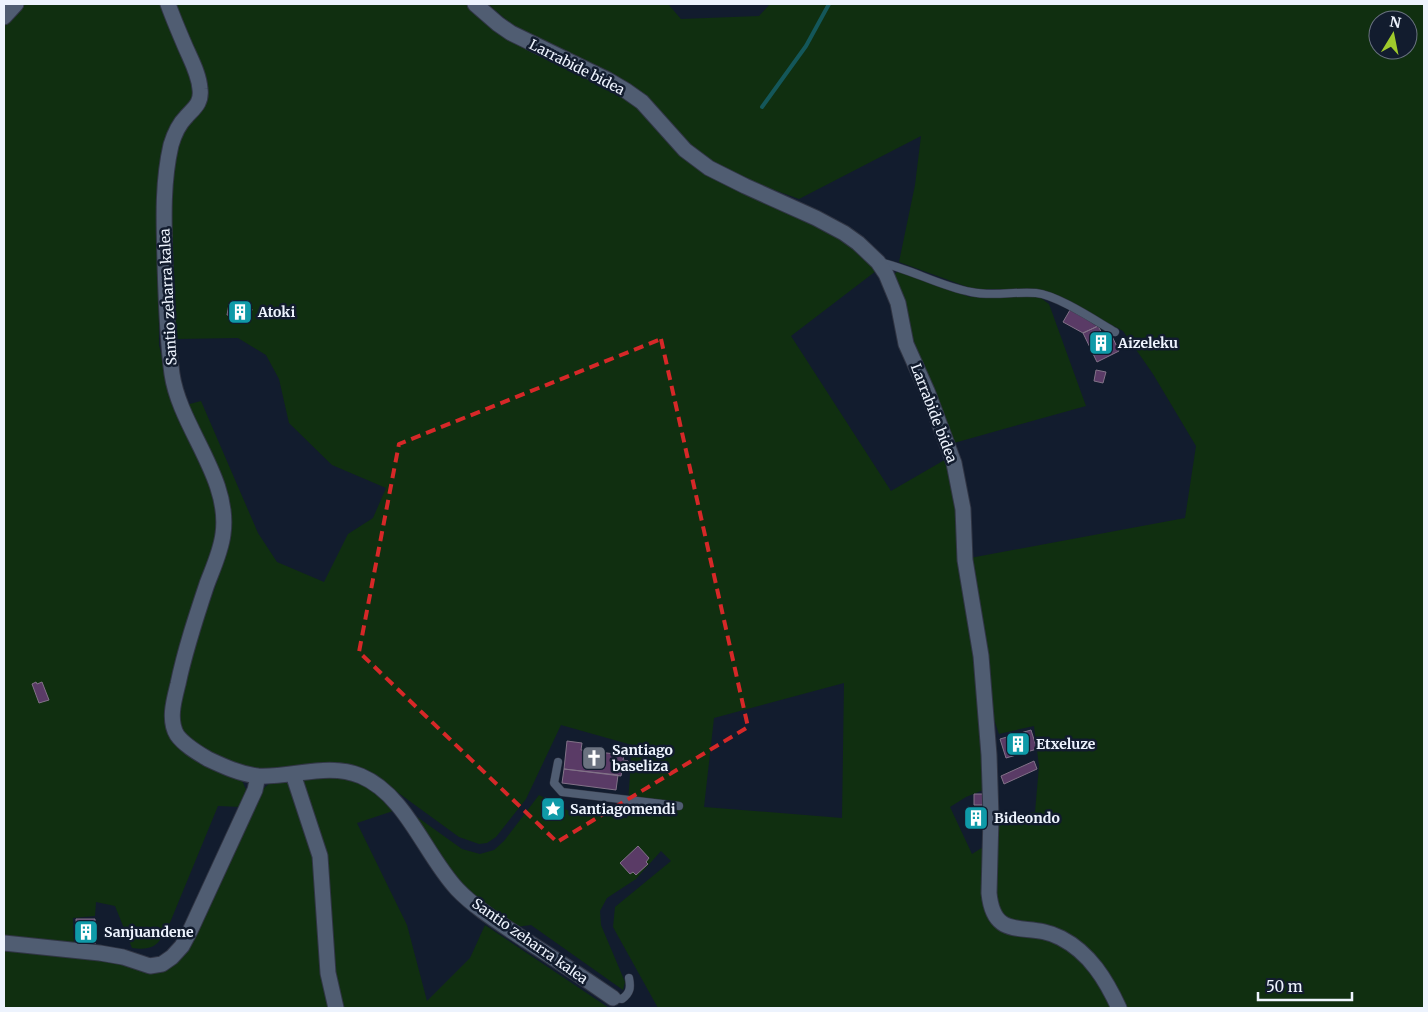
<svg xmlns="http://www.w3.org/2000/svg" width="1428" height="1012" font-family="Merriweather,serif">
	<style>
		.green { fill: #102f10; fill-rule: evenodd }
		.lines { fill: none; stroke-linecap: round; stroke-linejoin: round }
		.stream { stroke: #14575a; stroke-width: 4 }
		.building { fill: #5a3b66; stroke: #827288 }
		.lane-casing { stroke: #303544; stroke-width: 9 }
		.street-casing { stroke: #303544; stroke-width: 17 }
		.lane { stroke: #505d72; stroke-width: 8 }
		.street { stroke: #505d72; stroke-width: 15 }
		.marked { fill: none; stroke: #d62828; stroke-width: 4; stroke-dasharray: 10 6; stroke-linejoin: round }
		.labels { text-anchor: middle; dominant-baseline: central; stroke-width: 5; stroke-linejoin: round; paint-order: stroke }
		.street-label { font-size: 14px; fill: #edf3fd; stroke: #121c2e }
		.poi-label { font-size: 14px; font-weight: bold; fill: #edf3fd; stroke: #121c2e; text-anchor: start }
	</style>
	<rect width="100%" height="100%" fill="#121c2e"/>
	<!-- green -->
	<path class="green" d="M21 4H163L194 80 195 94 191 105 177 124 165 145 158 186 159 345 171 397 186 405 201 401 258 533 277 562 324 582 348 534 373 518 386 488 332 465 289 423 279 379 266 355 238 338 176 339 172 314 169 211 176 151 184 131 207 101 205 82 175 4H471L484 14 501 33 622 92 641 106 671 141 690 159 712 174 788 209 843 239 861 251 876 271 791 336 891 491 948 458 955 486 962 560 978 665 988 788 966 797 950 807 972 854 988 844 986 906 989 917 998 907 995 882 999 819 1035 812 1039 766 1034 726 999 734 991 711 988 676 970 558 1185 518 1196 446 1153 374 1123 331 1054 294 1037 289H973L899 262 915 185 921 136 799 199 736 176 690 146 643 93 517 29 488 4H668L681 19 759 16 770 4H1424V1008H658L613 927 615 907 671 861 661 851 636 879 607 898 600 911 601 925 625 982 623 990 531 925 516 927 492 912 463 888 406 809 462 849 480 854 494 850 504 841 539 795 569 811 627 818 632 745 561 725 526 799 496 837 487 843 479 844 459 837 382 781 362 772 344 767H315L268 772 244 770 223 762 200 749 187 738 179 728 176 716 192 651 218 579 210 567 183 648 169 713 173 732 179 743 209 763 241 778 247 792 241 807 218 806 169 925C159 944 155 951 132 948L115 906 96 902 95 916 73 918 74 946 4 940V23ZM1378 20H1408V50H1378ZM844 683 842 818 704 807 714 718Z
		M899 271 970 297 1038 296 1049 304 1086 406 954 443 912 344 892 275Z
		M331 776 358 779 376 790 393 811 357 823 407 925 427 1001 470 958 485 925 609 1008H4V948L161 969 263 789 271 782Z"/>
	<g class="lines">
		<!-- stream -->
		<path class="stream" d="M762 107 806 46 829 4"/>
	</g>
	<!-- building -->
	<path class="building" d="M229 304 252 309 250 319 227 315Z
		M1070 310 1098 326 1083 333 1063 322Z
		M1098 326 1103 335 1110 332 1119 351 1097 362 1083 333Z
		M1096 370 1106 372 1103 383 1094 381Z
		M36 682 37 684 42 682 49 700 39 703 32 684Z
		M1031 730 1037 749 1006 758 1000 739Z
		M567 741 582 743 581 750 624 755 623 760 628 761 627 771H622L621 776 564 769Z
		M1034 761 1037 769 1004 784 1001 776Z
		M564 769 618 775 616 790 562 783Z
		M974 794H986V805H974Z
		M966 811H986V826L966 825Z
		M638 846 649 858 646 862 648 864 636 875 633 872 630 874 620 863Z
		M76 919H95V944L77 945Z"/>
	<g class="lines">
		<defs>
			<path id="lane" d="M879 262C911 269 939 286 971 292 992 297 1015 291 1036 293 1057 295 1096 321 1115 332
				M558 762 554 783 562 792 679 806
				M613 998 622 999C630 993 631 988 629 978"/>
			<path id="street" d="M168 4C173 18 179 32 185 46 191 60 199 74 200 89 202 103 194 108 186 117 179 124 174 135 171 145 162 184 164 223 165 263 166 300 167 337 172 374 180 428 231 478 223 534 221 551 213 568 207 584 196 617 185 650 178 684 174 700 168 720 177 735 184 745 198 753 208 759 223 766 240 774 258 776 292 778 328 762 361 776 406 795 425 855 457 889 476 909 503 925 525 940 555 959 584 978 613 998
				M475 4 498 24 511 33 608 80 625 90 642 102 685 150 709 168 745 186 816 218 844 233 858 243 878 262 886 274 898 303 906 344 927 391 954 463 963 509 965 560 981 656 989 755 991 816 989 893C994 944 1028 920 1061 938 1090 953 1106 980 1119 1008
				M4 17 16 4
				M293 774 320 856 328 973 336 1008
				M4 943 100 953 123 957 150 966 162 964 172 957 182 946 190 931 255 790 258 776"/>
		</defs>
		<!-- lane casing -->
		<use href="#lane" class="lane-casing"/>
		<!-- street casing -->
		<use href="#street" class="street-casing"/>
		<!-- lane -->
		<use href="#lane" class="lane"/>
		<!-- street -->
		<use href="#street" class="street"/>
	</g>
	<!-- marked area -->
	<path class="marked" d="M661 339 748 727 557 842 359 652 399 444Z"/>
	<!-- icons -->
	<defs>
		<symbol id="building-square" viewBox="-11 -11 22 22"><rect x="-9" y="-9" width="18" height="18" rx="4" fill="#0f9aa8" stroke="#121c2e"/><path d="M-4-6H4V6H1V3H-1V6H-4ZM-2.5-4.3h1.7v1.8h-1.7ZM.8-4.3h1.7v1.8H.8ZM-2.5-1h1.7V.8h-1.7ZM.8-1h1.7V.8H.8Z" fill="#fff"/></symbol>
		<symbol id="church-square" viewBox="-11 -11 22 22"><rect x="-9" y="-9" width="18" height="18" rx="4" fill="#6b7280" stroke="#121c2e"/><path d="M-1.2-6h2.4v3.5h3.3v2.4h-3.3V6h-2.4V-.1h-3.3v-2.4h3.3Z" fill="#fff"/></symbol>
		<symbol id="sight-square" viewBox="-11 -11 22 22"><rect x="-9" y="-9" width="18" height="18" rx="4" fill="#0f9aa8" stroke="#121c2e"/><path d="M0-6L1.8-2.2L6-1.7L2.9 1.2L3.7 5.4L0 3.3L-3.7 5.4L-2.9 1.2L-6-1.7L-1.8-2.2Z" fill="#fff"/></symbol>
	</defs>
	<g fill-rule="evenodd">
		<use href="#building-square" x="226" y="298" width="28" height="28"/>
		<use href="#building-square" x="1087" y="329" width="28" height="28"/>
		<use href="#building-square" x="1004" y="730" width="28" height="28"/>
		<use href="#church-square" x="580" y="744" width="28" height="28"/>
		<use href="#sight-square" x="539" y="795" width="28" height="28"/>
		<use href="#building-square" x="962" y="804" width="28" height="28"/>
		<use href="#building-square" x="72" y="918" width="28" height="28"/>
	</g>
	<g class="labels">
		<!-- street labels -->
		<g class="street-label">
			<text transform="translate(577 67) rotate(27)">Larrabide bidea</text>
			<text transform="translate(168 297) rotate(-93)">Santio zeharra kalea</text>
			<text transform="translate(934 413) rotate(69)">Larrabide bidea</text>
			<text transform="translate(530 941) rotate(35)">Santio zeharra kalea</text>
		</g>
		<!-- poi labels -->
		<g class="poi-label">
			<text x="258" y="312">Atoki</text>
			<text x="1118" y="343">Aizeleku</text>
			<text x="1036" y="744">Etxeluze</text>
			<text x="612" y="750">Santiago<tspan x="612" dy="16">baseliza</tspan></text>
			<text x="570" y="809">Santiagomendi</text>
			<text x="994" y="818">Bideondo</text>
			<text x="104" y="932">Sanjuandene</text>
		</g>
	</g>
	<!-- border -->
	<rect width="1428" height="1012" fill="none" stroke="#edf3fd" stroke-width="10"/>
	<!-- north arrow -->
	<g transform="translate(1393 35) rotate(10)"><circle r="24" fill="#121c2e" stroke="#6a7281"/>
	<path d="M0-4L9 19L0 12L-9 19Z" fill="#a0ca2c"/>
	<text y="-8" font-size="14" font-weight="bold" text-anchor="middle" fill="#edf3fd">N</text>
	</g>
	<!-- scale -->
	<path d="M1258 992v8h94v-8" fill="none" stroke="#edf3fd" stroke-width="2.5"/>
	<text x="1266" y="992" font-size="15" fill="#edf3fd" stroke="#121c2e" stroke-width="4" paint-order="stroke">50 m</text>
</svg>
